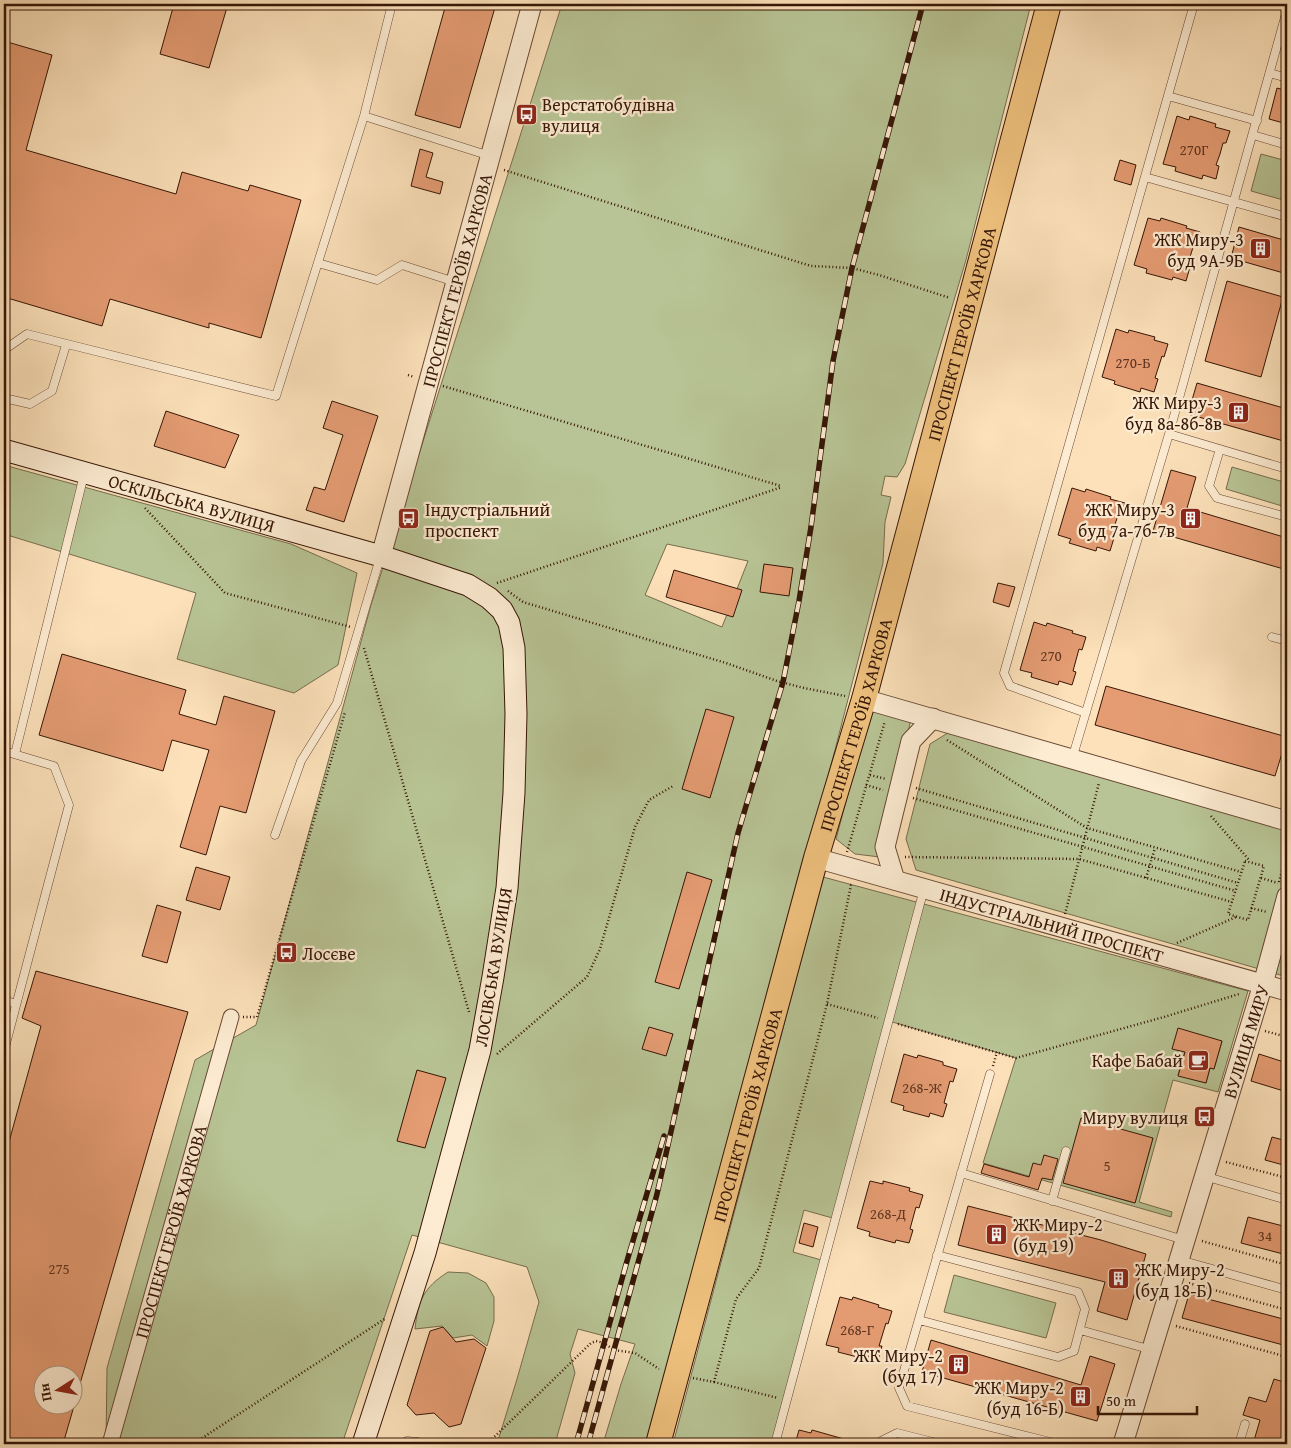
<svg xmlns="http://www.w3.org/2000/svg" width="1291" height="1448" font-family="'Gentium Book Plus',serif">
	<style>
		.green { fill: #b8c495; stroke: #776c4e; fill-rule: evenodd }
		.building { fill: #e59c73; stroke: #361506 }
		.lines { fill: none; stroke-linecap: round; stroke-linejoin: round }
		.service-casing { stroke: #684833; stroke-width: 9 }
		.minor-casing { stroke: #684833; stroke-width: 17 }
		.tertiary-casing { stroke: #684833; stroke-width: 21 }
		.secondary-casing { stroke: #361506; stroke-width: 23 }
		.primary-casing { stroke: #361506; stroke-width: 26 }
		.path { stroke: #361506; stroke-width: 2.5; stroke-dasharray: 1 2.5; stroke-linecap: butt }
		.service { stroke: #fdecd2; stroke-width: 8 }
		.minor { stroke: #fdecd2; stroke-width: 15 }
		.tertiary { stroke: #fdecd2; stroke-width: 19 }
		.secondary { stroke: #fdecd2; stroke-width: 21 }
		.primary { stroke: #eec07d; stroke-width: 24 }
		.rail-casing { stroke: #361506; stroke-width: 5.5 }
		.rail { stroke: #fdecd2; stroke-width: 4; stroke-dasharray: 11; stroke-linecap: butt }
		.labels { text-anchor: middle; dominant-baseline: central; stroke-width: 4.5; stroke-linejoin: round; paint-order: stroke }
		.number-label { font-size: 15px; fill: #623721 }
		.poi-label { font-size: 18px; fill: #361506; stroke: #fdecd2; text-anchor: end }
		.street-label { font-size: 18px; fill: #361506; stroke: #fdecd2 }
	</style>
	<rect width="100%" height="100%" fill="#fce1ba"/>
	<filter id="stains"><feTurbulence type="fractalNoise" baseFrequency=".004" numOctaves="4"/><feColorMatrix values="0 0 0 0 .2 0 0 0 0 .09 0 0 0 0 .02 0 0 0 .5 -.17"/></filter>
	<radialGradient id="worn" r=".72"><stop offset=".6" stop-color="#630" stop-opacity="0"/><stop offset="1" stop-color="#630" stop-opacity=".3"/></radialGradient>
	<!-- green -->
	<path class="green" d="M562 4H1031L966 260 905 464 897 477 885 476 881 495 891 497 885 522 883 563 835 750 647 1444H603L621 1384 635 1344 578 1329 570 1354 575 1373 555 1444H497L517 1379 539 1302 527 1267 412 1235 342 1444H106L107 1368 195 1060 256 1025 371 605ZM667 544 748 561 722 627 645 595Z
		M1261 154 1287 161V201L1251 191Z
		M4 465 291 544 357 573 338 665 294 693 177 659 196 593 4 534Z
		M1232 467 1287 483 1282 506 1226 489Z
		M871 708 911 719 880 857 855 854 836 839Z
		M959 726 1287 815V977L916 870 906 839 930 744Z
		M823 877 1248 991 1218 1092 1173 1080 1139 1202 1172 1212 1171 1217 983 1163 1016 1058 889 1021 836 1219 804 1210 793 1252 825 1261 775 1444H673ZM1222 1041 1214 1069 1210 1068 1206 1083 1178 1075 1185 1052 1172 1048ZM1153 1138 1135 1203 1064 1183Z
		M448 1272 468 1273 486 1283 494 1297V1321L487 1346 472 1335 453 1338 442 1326 415 1329C418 1301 423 1288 448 1272Z
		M954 1275 1056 1303 1046 1338 944 1312Z"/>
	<!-- building -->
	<path class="building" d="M174 4H228L209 68 160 54Z
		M446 4H496L460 128 415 115Z
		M4 41 52 55 26 150 176 194 182 172 248 191 250 185 301 200 261 338 209 323V328L110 299 102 326 4 297Z
		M1277 88 1287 91V124L1269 119Z
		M1177 116 1189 120 1190 116 1216 124 1215 127 1230 131 1226 143H1223L1220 154 1216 165 1219 166 1216 179 1203 175 1202 179 1175 171 1176 167 1163 164Z
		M420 149 433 153 426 177 443 182 440 194 411 186Z
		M1120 160 1136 165 1131 185 1114 180Z
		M1148 218 1160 221 1161 218 1187 226 1186 228 1200 232 1197 245 1194 244 1187 267H1190L1186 281 1173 277 1172 280 1146 273 1147 269 1134 265Z
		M1239 227 1287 241V274L1231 258Z
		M1227 281 1283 297 1261 377 1205 361Z
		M1116 329 1128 333 1129 330 1155 337 1154 340 1168 344 1164 357 1162 356 1155 378 1158 379 1154 392 1141 388 1140 392 1114 384 1115 381 1102 377Z
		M1197 383 1287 409V442L1188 414Z
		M332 401 378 416 344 522 306 510 314 487 325 490 343 435 323 428Z
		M166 411 239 435 225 468 154 446Z
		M1171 470 1196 477 1187 508 1287 538V570L1153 531Z
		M1072 488 1085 492 1086 489 1111 497 1110 499 1125 503 1121 516 1118 515 1111 537 1114 538 1110 551 1097 547 1096 551 1069 543 1071 539 1058 535Z
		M764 564 793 568 789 596 760 592Z
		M674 570 742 590 733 617 666 597Z
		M998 583 1015 587 1009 607 993 602Z
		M1034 622 1046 626 1047 623 1073 631 1072 633 1086 637 1082 650 1079 649 1073 671 1076 672 1072 685 1059 681 1058 685 1031 677 1032 673 1020 670Z
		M62 654 186 690 179 714 216 725 224 696 275 711 246 813 220 806 206 855 180 847 209 750 172 740 163 771 39 735Z
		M1106 686 1287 737 1275 776 1095 725Z
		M706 709 734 717 710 798 682 789Z
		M196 867 230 877 220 910 186 900Z
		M687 872 712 880 679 989 655 982Z
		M157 905 181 912 167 963 142 956Z
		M36 971 188 1012 75 1401H72V1376H42V1406H74L63 1444H4V1160L41 1026 22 1018Z
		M649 1027 673 1034 666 1056 642 1049Z
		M1178 1028 1222 1041 1214 1069 1210 1068 1206 1083 1178 1076 1185 1052 1172 1049Z
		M904 1054 917 1058 918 1055 943 1062V1065L957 1069 953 1082 950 1081 944 1103 947 1104 943 1117 930 1113 929 1117 903 1110 904 1106 891 1102Z
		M1259 1054 1287 1063V1092L1251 1081Z
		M417 1070 446 1078 425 1148 397 1141Z
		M1081 1118 1153 1138 1135 1203 1063 1183Z
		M1272 1137 1287 1141V1166L1265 1160Z
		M1044 1155 1058 1159 1052 1180 1042 1178 1038 1190 981 1173 984 1164 1029 1177 1033 1163 1041 1165Z
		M870 1181 883 1184V1181L910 1188 909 1191 923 1195 919 1208 916 1207 910 1229 913 1230 909 1243 896 1240 895 1243 869 1236 870 1232 857 1228Z
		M968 1206 1101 1240 1146 1254 1127 1320 1097 1311 1105 1282 958 1245Z
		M1248 1217 1287 1227V1255L1241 1243Z
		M804 1223 818 1227 813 1247 799 1243Z
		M1189 1294 1287 1320V1346L1182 1318Z
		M840 1297 852 1300 853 1297 879 1305 878 1307 892 1311 888 1324 886 1323 879 1346H882L878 1360 866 1356 865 1359 838 1352 839 1348 826 1345Z
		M443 1327 456 1342 474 1339 486 1348 461 1424 449 1427 434 1413 416 1415 407 1405 430 1331Z
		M931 1340 1081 1385 1090 1356 1115 1364 1097 1421 922 1372Z
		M1274 1379 1287 1383V1439L1286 1444H1253L1260 1420 1243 1415 1249 1397 1266 1402Z
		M799 1430 811 1433 812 1430 851 1441V1444H795Z"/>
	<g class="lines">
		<defs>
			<path id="service" d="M392 4 364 116 490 156
				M1270 73 1287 78
				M1168 96 1257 121
				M1253 135 1287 145
				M1145 177 1287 217
				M318 263 377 280 402 265 455 282
				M4 350 27 334 276 396 364 116
				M4 398 30 404 52 391 66 345
				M1169 434 1287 469
				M1220 449 1209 486 1217 498 1287 517
				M1272 637 1287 641
				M1086 713 1010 686 1004 673 1194 4
				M4 751 54 766 69 805 4 1051
				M15 754 84 475
				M1072 759 1169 434 1287 10
				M275 835 301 761 337 703 380 558
				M4 1000 16 1004
				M990 1074 899 1388 907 1406 1058 1444
				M961 1173 1184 1240
				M1204 1176 1287 1200
				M1052 1201 1066 1151
				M1180 1260 1287 1290
				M919 1320 1058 1357 1074 1351 1085 1309 1078 1292 937 1255
				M1080 1330 1152 1350
				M406 1444 407 1441 418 1442
				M775 1444 924 889
				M880 1444 881 1441 897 1433 941 1444
				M1239 1444 1245 1424"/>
			<g id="minor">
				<path id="s1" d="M110 1444 231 1017"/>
			</g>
			<g id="tertiary">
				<path id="s2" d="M381 556 532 4"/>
				<path d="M864 699 1287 821"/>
				<path id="s3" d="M816 858 1287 991"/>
				<path d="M895 880 885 847 911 741 933 718"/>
				<path id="s4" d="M1123 1444 1263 984 1287 896"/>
			</g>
			<g id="secondary">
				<path id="s5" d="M4 450 381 556 468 585 489 598 502 610 509 623 514 648 516 714 514 793 507 888 493 977 480 1050 425 1253 363 1444"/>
			</g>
			<g id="primary">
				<path id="s6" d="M658 1444 816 858 864 699 1049 4"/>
			</g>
		</defs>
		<!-- service casing -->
		<use href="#service" class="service-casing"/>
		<!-- minor casing -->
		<use href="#minor" class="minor-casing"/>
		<!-- tertiary casing -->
		<use href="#tertiary" class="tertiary-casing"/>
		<!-- secondary casing -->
		<use href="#secondary" class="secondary-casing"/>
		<!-- primary casing -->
		<use href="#primary" class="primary-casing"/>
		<!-- path -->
		<path class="path" d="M504 170 811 266 852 268 879 275 950 298
			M408 375 414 377
			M443 386 781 486
			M145 508 225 593 351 627
			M497 583 782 487
			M508 591 523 602 726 663 777 681 804 688 845 696
			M364 648 469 1012
			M947 740 1087 828 1241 872
			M870 775 886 779
			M866 785 883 790
			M916 788 1238 883
			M913 798 1236 891
			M1211 816 1250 861
			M847 852 885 721
			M905 857 1079 859 1232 902
			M1245 861 1264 866 1248 920 1228 914Z
			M1146 878 1155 848
			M1261 878 1278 883
			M1279 882 1287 853
			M1251 908 1267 912
			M1065 914 1099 783
			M1177 943 1236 917
			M827 1004 878 1018
			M243 1017H257L345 712
			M898 1024 1016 1058 1164 1017 1239 994
			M1265 1031 1287 1037
			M497 1054 587 977 600 949 635 827 649 800 673 786
			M993 1066 997 1052
			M1226 1162 1287 1178
			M1202 1241 1287 1265
			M1189 1283 1287 1310
			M1176 1326 1287 1357
			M693 1378 714 1382 736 1299 759 1268 827 1004 851 885H853
			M714 1382 778 1398
			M193 1444 386 1318
			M487 1444 591 1343 596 1341 604 1343 614 1350 635 1353 659 1369"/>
		<!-- service -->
		<use href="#service" class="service"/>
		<!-- minor -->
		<use href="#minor" class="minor"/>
		<!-- tertiary -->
		<use href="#tertiary" class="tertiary"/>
		<!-- secondary -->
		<use href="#secondary" class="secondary"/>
		<!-- primary -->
		<use href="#primary" class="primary"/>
		<defs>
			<path id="rail" d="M576 1444 627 1261 664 1136
				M588 1444 657 1194 738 833 783 682 799 601 811 527 833 361 852 268 923 4"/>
		</defs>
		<!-- rail casing -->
		<use href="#rail" class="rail-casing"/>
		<!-- rail -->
		<use href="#rail" class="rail"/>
	</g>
	<!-- icons -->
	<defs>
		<symbol id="bus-square" viewBox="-11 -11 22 22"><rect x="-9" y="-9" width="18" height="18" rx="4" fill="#8f2418" stroke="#fdecd2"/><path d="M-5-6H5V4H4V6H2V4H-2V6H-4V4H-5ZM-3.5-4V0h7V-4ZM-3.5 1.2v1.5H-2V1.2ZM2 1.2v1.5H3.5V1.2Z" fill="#fff"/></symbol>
		<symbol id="building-square" viewBox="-11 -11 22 22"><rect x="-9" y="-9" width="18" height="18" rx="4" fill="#8f2418" stroke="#fdecd2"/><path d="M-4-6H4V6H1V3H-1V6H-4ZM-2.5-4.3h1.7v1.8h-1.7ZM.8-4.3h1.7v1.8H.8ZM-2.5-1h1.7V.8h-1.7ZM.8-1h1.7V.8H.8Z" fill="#fff"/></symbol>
		<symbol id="cafe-square" viewBox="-11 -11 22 22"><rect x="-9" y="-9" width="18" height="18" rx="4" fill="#8f2418" stroke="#fdecd2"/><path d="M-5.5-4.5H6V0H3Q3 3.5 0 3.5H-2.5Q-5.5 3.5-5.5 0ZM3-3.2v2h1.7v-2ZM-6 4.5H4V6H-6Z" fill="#fff"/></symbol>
	</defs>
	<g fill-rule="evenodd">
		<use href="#bus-square" x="514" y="102" width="25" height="25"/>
		<use href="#building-square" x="1248" y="236" width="25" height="25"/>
		<use href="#building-square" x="1226" y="400" width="25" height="25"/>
		<use href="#bus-square" x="396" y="506" width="25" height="25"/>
		<use href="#building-square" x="1178" y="506" width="25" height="25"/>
		<use href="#bus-square" x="274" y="940" width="25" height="25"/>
		<use href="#cafe-square" x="1186" y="1048" width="25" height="25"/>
		<use href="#bus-square" x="1192" y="1104" width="25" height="25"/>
		<use href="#building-square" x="984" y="1222" width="25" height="25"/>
		<use href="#building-square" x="1106" y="1266" width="25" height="25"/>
		<use href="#building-square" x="946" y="1352" width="25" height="25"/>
		<use href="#building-square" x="1068" y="1384" width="25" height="25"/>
	</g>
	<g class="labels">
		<!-- number labels -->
		<g class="number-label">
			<text x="1194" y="149">270Г</text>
			<text x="1133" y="362">270-Б</text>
			<text x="1051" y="655">270</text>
			<text x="922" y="1087">268-Ж</text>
			<text x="1107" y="1165">5</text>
			<text x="888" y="1213">268-Д</text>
			<text x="1265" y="1235">34</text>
			<text x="59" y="1268">275</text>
			<text x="857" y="1329">268-Г</text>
		</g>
		<!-- poi labels -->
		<g class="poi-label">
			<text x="542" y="104" text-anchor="start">Верстатобудівна<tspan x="542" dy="21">вулиця</tspan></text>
			<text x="1244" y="239">ЖК Миру-3<tspan x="1244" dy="21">буд 9А-9Б</tspan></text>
			<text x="1222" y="402">ЖК Миру-3<tspan x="1222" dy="21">буд 8а-8б-8в</tspan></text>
			<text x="425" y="509" text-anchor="start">Індустріальний<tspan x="425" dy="21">проспект</tspan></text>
			<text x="1175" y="509">ЖК Миру-3<tspan x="1175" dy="21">буд 7а-7б-7в</tspan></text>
			<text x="302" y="953" text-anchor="start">Лосєве</text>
			<text x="1183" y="1060">Кафе Бабай</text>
			<text x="1188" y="1117">Миру вулиця</text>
			<text x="1013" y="1224" text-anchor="start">ЖК Миру-2<tspan x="1013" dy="21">(буд 19)</tspan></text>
			<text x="1135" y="1269" text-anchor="start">ЖК Миру-2<tspan x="1135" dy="21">(буд 18-Б)</tspan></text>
			<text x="943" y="1355">ЖК Миру-2<tspan x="943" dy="21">(буд 17)</tspan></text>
			<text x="1064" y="1387">ЖК Миру-2<tspan x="1064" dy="21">(буд 16-Б)</tspan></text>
		</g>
		<!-- street labels -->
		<g class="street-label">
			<text stroke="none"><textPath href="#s2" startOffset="286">ПРОСПЕКТ ГЕРОЇВ ХАРКОВА</textPath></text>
			<text stroke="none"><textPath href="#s6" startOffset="1151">ПРОСПЕКТ ГЕРОЇВ ХАРКОВА</textPath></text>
			<text stroke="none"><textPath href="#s5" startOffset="195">ОСКІЛЬСЬКА ВУЛИЦЯ</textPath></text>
			<text stroke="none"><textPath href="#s6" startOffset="746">ПРОСПЕКТ ГЕРОЇВ ХАРКОВА</textPath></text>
			<text stroke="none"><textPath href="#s3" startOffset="245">ІНДУСТРІАЛЬНИЙ ПРОСПЕКТ</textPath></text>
			<text transform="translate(493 967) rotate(-81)">ЛОСІВСЬКА ВУЛИЦЯ</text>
			<text stroke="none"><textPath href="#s4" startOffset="421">ВУЛИЦЯ МИРУ</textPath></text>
			<text stroke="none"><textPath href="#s6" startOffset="341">ПРОСПЕКТ ГЕРОЇВ ХАРКОВА</textPath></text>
			<text stroke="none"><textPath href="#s1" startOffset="221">ПРОСПЕКТ ГЕРОЇВ ХАРКОВА</textPath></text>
		</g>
	</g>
	<!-- margin -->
	<rect width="1291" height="1448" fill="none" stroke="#fce1ba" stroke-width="20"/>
	<rect x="5" y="5" width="1281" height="1438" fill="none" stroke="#361506" stroke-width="2.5"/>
	<rect x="10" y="10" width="1271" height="1428" fill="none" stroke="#361506"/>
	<!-- north arrow -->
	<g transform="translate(58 1390) rotate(259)"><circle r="24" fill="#fdecd2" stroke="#ad9680"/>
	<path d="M0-4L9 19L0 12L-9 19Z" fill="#8f2418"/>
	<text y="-8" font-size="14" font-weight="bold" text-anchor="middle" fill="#361506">Пн</text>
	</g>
	<!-- scale -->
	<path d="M1098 1406v8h99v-8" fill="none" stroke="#361506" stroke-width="2.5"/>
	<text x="1106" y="1406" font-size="15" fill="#361506" stroke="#fdecd2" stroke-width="4" paint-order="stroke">50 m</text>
	<rect width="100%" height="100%" filter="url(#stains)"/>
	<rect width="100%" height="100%" fill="url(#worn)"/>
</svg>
